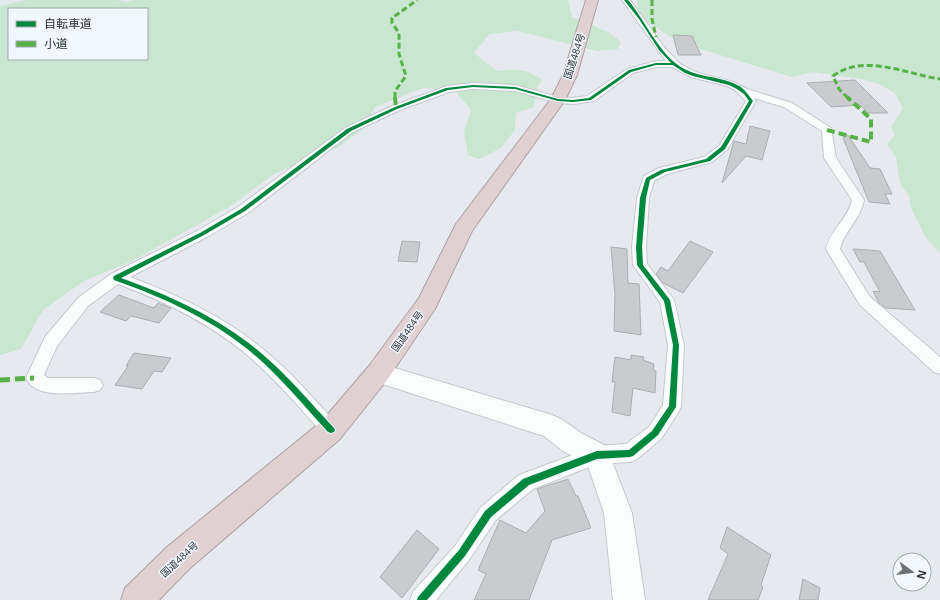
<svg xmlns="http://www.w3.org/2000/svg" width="940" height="600" font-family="'Open Sans','Noto Sans JP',sans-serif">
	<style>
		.green { fill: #c8e6d0; fill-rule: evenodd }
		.building { fill: #c9cbce; stroke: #acadb0 }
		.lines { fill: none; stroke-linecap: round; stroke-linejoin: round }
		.street-casing { stroke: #c5c8cb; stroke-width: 2 }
		.secondary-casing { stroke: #c5c8cb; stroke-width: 2 }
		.highway-casing { stroke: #aea1a3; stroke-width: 2 }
		.street { fill: #fbfcfc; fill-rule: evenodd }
		.secondary { fill: #fbfcfc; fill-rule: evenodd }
		.highway { fill: #dfd1d2; fill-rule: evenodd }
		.quiet-far2 { stroke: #56b246; stroke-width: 3; stroke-dasharray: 6 3; stroke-linecap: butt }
		.quiet-far1 { stroke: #56b246; stroke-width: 4; stroke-dasharray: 8 4; stroke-linecap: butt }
		.quiet { stroke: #56b246; stroke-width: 5; stroke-dasharray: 10 5; stroke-linecap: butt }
		.cycleway-casing { stroke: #f0f7ff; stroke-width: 2 }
		.cycleway { fill: #00873e; fill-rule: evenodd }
		.labels { text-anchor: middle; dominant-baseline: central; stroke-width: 3; stroke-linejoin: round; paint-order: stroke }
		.street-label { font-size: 10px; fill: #2e3134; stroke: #f0f7ff }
	</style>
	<rect width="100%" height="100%" fill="#e6eaee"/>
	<!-- green -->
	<path class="green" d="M26 0H117L126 2 135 0H568L572 17 608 32 621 42 618 49 597 51 518 31 489 34 474 53 497 71C516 69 526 68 542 80L537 88 534 107 516 113 515 130 501 148 479 159 468 155 464 131 471 110 455 91 423 88 375 107 362 130 337 148 274 174 229 207 132 261 84 281 43 310 21 349 0 355V6ZM9 9H147V59H9Z
		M637 0H940V253L926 238 911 208 909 196 900 183 896 157 887 144 895 135 891 126 903 109 895 93 879 84 862 79 812 72 792 77 678 42 645 20 637 8Z"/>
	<!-- building -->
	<path class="building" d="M673 35 692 36 701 55H678Z
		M855 80 888 113H868L860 105 831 107 807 83Z
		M750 126 770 131 762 160 746 156 722 183 734 141 746 144Z
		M848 135 870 168 880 169 892 194H885L890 204 869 202 843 138Z
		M402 241 420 242 417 262 398 261Z
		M690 241 713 252 683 293 663 283 656 274 661 267 668 271Z
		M611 247 627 249 628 283 639 284 641 335 614 331 615 295Z
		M853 249 880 251 915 310 886 308 879 303 873 291 880 292 864 262H860Z
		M119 295 154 308 158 303 171 308 159 323 131 316 126 321 100 312Z
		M134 353 171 358 162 372 154 371 142 389 115 385 128 366H126Z
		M631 355 644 357 643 360 654 364 653 370 656 371 655 393 633 388 630 416 612 412 615 382H612L615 357 631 360Z
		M568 479 576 496H578L591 528 552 540 529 600H474L486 574 478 570 500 520 526 533 545 511 537 489Z
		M727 527 771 555 761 585 763 587 758 600H708L728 554 720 548Z
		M417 530 439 549 402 598 380 577Z
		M803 579 820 588 818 600H799Z"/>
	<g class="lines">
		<defs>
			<path id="street" d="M622 0H630L664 47 680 64 698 73 734 82 747 89 792 103 831 128 836 158 864 200C861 219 844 231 840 249L870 297 940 357V374L934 372 860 305 826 249C830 230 848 219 852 200L824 158 822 131 784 107 754 98 756 101 727 150 712 162 667 174 654 181 649 198 646 247 647 264 674 300 684 345 681 407 678 413 661 439 637 459 630 462 597 464 533 489 495 521 469 560 436 600H410L413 592 455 546 481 507 519 475 597 446 626 444 649 427 663 405 668 345 660 302 633 265 632 247 637 198 644 176 659 168 704 157 719 146 746 101 735 90 727 86 691 77 672 67H656L633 73 594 101 573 104 558 103 515 91 473 89 449 92 400 110 353 132 248 213 207 237 130 277C178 295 225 317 264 350 291 372 314 399 337 424L340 430 337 436 331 438 325 436C302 410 279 383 253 360 214 325 166 302 118 284L88 306 57 346 44 375 48 378H94L100 380 103 385 100 390 94 392C74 392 36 400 26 378L45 337 78 298 111 274 197 231 238 207 345 128 392 106 447 86 473 83 515 85 558 97 573 98 587 96 627 69 656 61H666Z"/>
			<path id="secondary" d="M378 363 552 415 561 419 581 433 606 446 632 513 645 600H613L604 513 587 463 563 451 544 436 370 380 366 373 370 366Z"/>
			<path id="highway" d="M586 0H598L577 75 565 100 472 231 435 309 387 380 340 439 189 569 159 600H121L125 588 167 547 322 421 369 366 419 298 456 224 551 99 563 75Z"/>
		</defs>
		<!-- street casing -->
		<use href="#street" class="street-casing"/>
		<!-- secondary casing -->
		<use href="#secondary" class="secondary-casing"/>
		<!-- highway casing -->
		<use href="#highway" class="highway-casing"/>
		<!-- street -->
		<use href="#street" class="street"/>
		<!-- secondary -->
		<use href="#secondary" class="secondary"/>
		<!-- highway -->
		<use href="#highway" class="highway"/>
		<!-- quiet-far2 -->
		<path class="quiet-far2" d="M652 0V19L656 37
			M395 98V91L406 76 399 54V33L392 23V18L417 0
			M848 98 839 89 833 76C864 53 906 74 940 79"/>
		<!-- quiet-far1 -->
		<path class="quiet-far1" d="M395 97 396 108
			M827 130 871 142V119L847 97"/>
		<!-- quiet -->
		<path class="quiet" d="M0 380 34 378"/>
		<defs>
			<path id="cycleway" d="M624 0H628C645 20 657 50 678 65 697 79 722 75 741 87 746 91 749 96 753 101L725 149 710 161 665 172 650 180 646 198 642 247 643 265 670 300 679 345 676 407 658 435 633 456 630 457 597 459 529 485 491 517 465 556 427 600H417L418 597 459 550 485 511 523 479 597 451 629 450 652 431 669 406 673 345 664 301 637 265 636 247 640 198 646 178 661 170 706 159 721 147 749 101 744 94 737 89 729 85 693 76 685 73 673 65H656L631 72 591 100 573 102 558 101 515 89 473 87 448 90 397 109 351 131 245 211 204 235 121 278C171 296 220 318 261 353 287 375 310 402 334 428L335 430 334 432 331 433 328 432C305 407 283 380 257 357 216 321 165 298 114 280L113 278 114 276 200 233 241 209 347 129 395 107 446 88 473 85 515 87 558 99 573 100 589 98 629 70 656 63H671L659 50 639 19Z"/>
		</defs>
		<!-- cycleway casing -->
		<use href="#cycleway" class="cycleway-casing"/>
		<!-- cycleway -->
		<use href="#cycleway" class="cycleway"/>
	</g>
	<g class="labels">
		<!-- street labels -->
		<g class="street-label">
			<text transform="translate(574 56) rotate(-72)">国道484号</text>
			<text transform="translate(407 331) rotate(-55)">国道484号</text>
			<text transform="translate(179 559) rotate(-43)">国道484号</text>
		</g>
	</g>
	<!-- legend -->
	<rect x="8" y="8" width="140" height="52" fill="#f0f7ff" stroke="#a2a8ae"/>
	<rect x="16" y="21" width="20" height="6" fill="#00873e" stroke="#a2a8ae"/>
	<text x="44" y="28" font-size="12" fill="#2e3134">自転車道</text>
	<rect x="16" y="41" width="20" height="6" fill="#56b246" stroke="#a2a8ae"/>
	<text x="44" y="48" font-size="12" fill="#2e3134">小道</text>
	<!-- north arrow -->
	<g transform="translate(912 572) rotate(105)"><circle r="19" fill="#f0f7ff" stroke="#a2a8ae"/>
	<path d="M0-3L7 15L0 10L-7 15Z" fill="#6e7275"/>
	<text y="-6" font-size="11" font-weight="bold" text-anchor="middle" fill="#2e3134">N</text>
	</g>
</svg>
